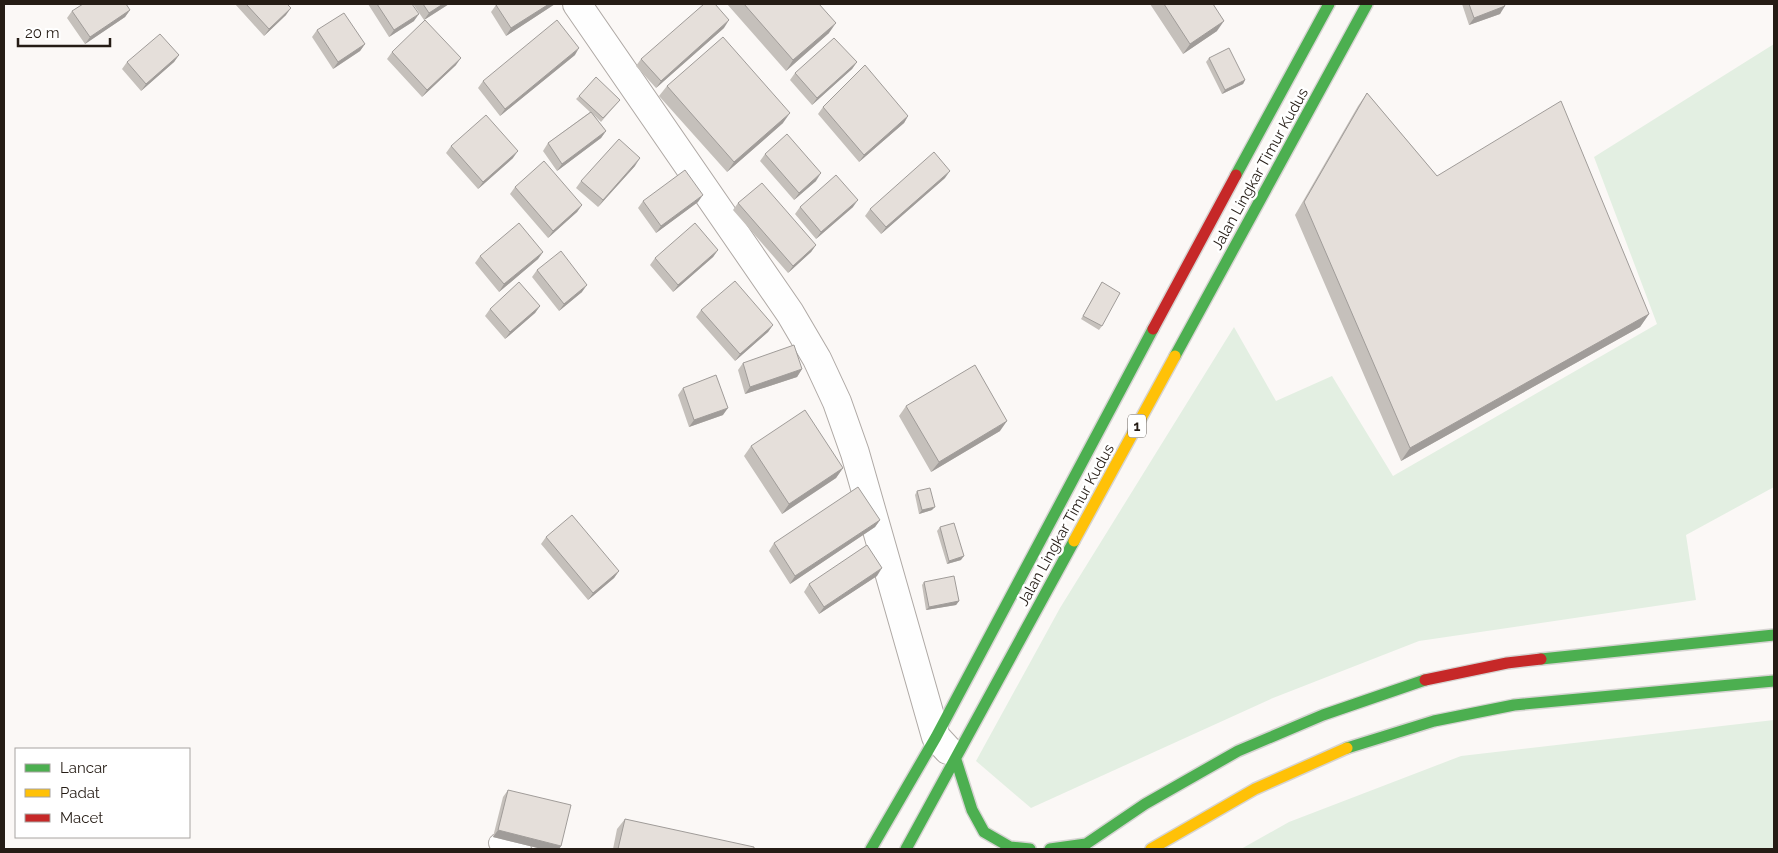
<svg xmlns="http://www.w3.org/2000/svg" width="1778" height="853" font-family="Raleway,sans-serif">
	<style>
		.green { fill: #e3efe2 }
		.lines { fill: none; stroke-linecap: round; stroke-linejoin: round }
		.lane-casing { stroke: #afa9a5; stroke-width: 20 }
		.street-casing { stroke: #afa9a5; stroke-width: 30 }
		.fast-casing { stroke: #d6d4d2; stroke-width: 14 }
		.slow-casing { stroke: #d6d4d2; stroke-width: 14 }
		.jam-casing { stroke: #d6d4d2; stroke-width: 14 }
		.lane { stroke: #fefefe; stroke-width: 18 }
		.street { stroke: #fefefe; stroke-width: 28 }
		.fast { stroke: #4caf50; stroke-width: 11 }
		.slow { stroke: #ffc107; stroke-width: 11 }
		.jam { stroke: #c62828; stroke-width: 11 }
		.wall { fill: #c5c0bb }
		.shaded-wall { fill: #a09c99 }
		.building { fill: #e5dfda; stroke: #a09c99 }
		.labels { text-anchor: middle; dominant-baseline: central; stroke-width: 5; stroke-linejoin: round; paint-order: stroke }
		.shield { fill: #fff; stroke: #66605b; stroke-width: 1 }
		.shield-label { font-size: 14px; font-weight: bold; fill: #251c15 }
		.street-label { font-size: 15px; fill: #251c15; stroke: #fff }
	</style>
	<rect width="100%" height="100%" fill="#fbf8f6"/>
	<!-- green -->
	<path class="green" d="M1774 44V487L1686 535 1696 600 1419 641 1273 698 1031 808 976 761 1060 608 1234 327 1276 401 1332 376 1393 476 1657 324 1594 157Z
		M1774 720V849H1241L1289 822 1461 756Z"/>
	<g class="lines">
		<defs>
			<path id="lane" d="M498 843 522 849"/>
			<path id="street" d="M577 4 790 313 817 359 837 402 855 453 936 737 948 750"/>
			<path id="fast" d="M1236 175 1329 4
				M1175 356 1367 4
				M1541 659 1774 635
				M1347 748 1434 721 1514 705 1774 681
				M956 760 972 810 984 832 1010 847 1030 849
				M871 849 936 737 1153 329
				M906 849 1074 541
				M1050 849 1086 844
				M1076 849 1086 844 1145 804 1238 751 1323 715 1425 680"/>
			<path id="slow" d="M1074 541 1175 356
				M1151 849 1255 789 1347 748"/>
			<path id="jam" d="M1153 329 1236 175
				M1425 680 1507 663 1541 659"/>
		</defs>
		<!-- lane casing -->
		<use href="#lane" class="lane-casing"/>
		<!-- street casing -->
		<use href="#street" class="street-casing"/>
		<!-- fast casing -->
		<use href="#fast" class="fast-casing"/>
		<!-- slow casing -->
		<use href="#slow" class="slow-casing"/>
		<!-- jam casing -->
		<use href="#jam" class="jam-casing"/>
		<!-- lane -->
		<use href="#lane" class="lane"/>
		<!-- street -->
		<use href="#street" class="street"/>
		<!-- fast -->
		<use href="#fast" class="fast"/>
		<!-- slow -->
		<use href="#slow" class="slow"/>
		<!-- jam -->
		<use href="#jam" class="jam"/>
	</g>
	<!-- wall -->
	<path class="wall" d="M235 4H287L286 15 264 36Z
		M368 4H412L414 21 389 37Z
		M413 4H449L424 20Z
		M498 4H555L506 36 491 12 496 5Z
		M727 4H819L829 33 786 71Z
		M1150 4H1213L1217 31 1183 54Z
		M1462 4H1504L1500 14 1469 25Z
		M130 10 125 17 85 44 67 18 72 11Z
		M724 28 656 88 636 66 641 59Z
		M317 30 365 44 360 51 333 69 312 37Z
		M392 52 456 65 422 97 387 59Z
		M179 55 174 62 141 91 122 69 127 62Z
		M575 55 500 116 478 88 483 81Z
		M1209 58 1245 80 1243 84 1222 94 1206 62Z
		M857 62 852 69 812 105 790 80 795 73Z
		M667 86 783 123 727 172 659 96Z
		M1367 93 1437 176 1649 314 1640 327 1401 461 1295 215 1358 106Z
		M579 96 620 100 601 122 593 114 606 131 601 138 557 171 543 151 548 143 590 112 576 99Z
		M823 107 908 116 904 123 859 162 818 114Z
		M451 146 513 158 478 189 446 153Z
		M765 154 816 181 794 200 760 161Z
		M635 166 598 207 576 188 581 181Z
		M945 178 881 234 865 216 870 209Z
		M515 187 582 205 577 212 548 238 510 194Z
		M643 201 698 202 656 233 638 208Z
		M738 203 816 245 811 252 788 273 733 210Z
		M800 207H853L816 239 795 214Z
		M718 250 713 257 673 292 650 265 655 258Z
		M543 252 538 259 499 292 475 263 480 256Z
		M537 270 582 292 559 311 532 277Z
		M1102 282V326L1099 330 1081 319Z
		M540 306 535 313 505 339 485 316 490 309Z
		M701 310 773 325 768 332 735 361 696 317Z
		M743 363 802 369 797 377 745 394 738 370Z
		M683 388 723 415 689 427 678 395Z
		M906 406 1000 431 931 472 899 416Z
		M751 446 843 468 836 478 782 514 744 456Z
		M917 491 932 510 919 514 915 495Z
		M880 520 875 527 790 584 769 551 774 543Z
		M940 527 961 560 947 564 937 531Z
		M546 537 619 571 614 578 588 600 541 544Z
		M877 576 819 614 804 592 809 584Z
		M924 582 959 601 956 605 926 610 922 585Z
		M508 790 561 846 559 849H542L493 837 503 797Z
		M625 819 754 849H613L617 829Z"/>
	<!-- shaded-wall -->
	<path class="shaded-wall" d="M443 4H449L424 20 429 13Z
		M549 4H555L506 36 511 28Z
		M1505 6 1500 14 1469 25 1474 18Z
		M291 8 286 15 264 36 269 29Z
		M130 10 125 17 85 44 90 37Z
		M419 14 414 21 389 37 394 30Z
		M729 20 724 28 656 88 661 81Z
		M1224 21 1217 31 1183 54 1190 44Z
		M836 23 829 33 786 71 793 60Z
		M365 44 360 51 333 69 338 62Z
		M579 48 575 55 500 116 505 109Z
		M179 55 174 62 141 91 146 84Z
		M461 58 456 65 422 97 427 90Z
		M857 62 852 69 812 105 817 98Z
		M1245 80 1243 84 1222 94 1225 90Z
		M790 113 783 123 727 172 734 162Z
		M908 116 904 123 859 162 864 155Z
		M606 131 601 138 557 171 562 164Z
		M518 151 513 158 478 189 483 182Z
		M640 158 635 166 598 207 603 200Z
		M950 171 945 178 881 234 886 227Z
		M821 173 816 181 794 200 799 193Z
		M703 195 698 202 656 233 661 226Z
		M858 200 853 207 816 239 821 232Z
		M582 205 577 212 548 238 553 231Z
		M816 245 811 252 788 273 793 266Z
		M718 250 713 257 673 292 678 285Z
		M543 252 538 259 499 292 504 284Z
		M587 285 582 292 559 311 564 304Z
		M540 306 535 313 505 339 510 332Z
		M1649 314 1640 327 1401 461 1410 448Z
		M773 325 768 332 735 361 740 354Z
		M802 369 797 377 745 394 750 387Z
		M728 408 723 415 689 427 694 420Z
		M1007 421 1000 431 931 472 939 462Z
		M843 468 836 478 782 514 789 504Z
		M935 507 932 510 919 514 922 510Z
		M880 520 875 527 790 584 795 576Z
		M964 556 961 560 947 564 949 561Z
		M882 568 877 576 819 614 824 607Z
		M619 571 614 578 588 600 593 593Z
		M959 601 956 605 926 610 929 607Z
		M498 830 561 846 559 849H542L493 837Z"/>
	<!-- building -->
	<path class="building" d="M83 4H126L130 10 90 37 72 11Z
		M246 4H287L291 8 269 29Z
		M377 4H412L419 14 394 30Z
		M423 4H443L429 13Z
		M498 4H549L511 28 496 5Z
		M704 4H715L729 20 661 81 641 59Z
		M744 4H819L836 23 793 60Z
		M1164 4H1213L1224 21 1190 44Z
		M1469 4H1504L1505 6 1474 18Z
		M344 13 365 44 338 62 317 30Z
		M425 20 461 58 427 90 392 52Z
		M557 20 579 48 505 109 483 81Z
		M160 34 179 55 146 84 127 62Z
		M723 37 790 113 734 162 667 86Z
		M834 38 857 62 817 98 795 73Z
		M1229 48 1245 80 1225 90 1209 58Z
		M865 65 908 116 864 155 823 107Z
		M596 77 620 100 603 118 579 96Z
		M1367 93 1437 176 1561 101 1649 314 1410 448 1304 202Z
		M591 112 606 131 562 164 548 143Z
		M486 115 518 151 483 182 451 146Z
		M787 134 821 173 799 193 765 154Z
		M619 139 640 158 603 200 581 181Z
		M934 152 950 171 886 227 870 209Z
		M544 161 582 205 553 231 515 187Z
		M685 170 703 195 661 226 643 201Z
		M836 175 858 200 821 232 800 207Z
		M762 183 816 245 793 266 738 203Z
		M519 223 543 252 504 284 480 256Z
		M695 223 718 250 678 285 655 258Z
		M561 251 587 285 564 304 537 270Z
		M735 281 773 325 740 354 701 310Z
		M519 282 540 306 510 332 490 309Z
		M1102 282 1120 293 1102 326 1083 316Z
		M794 345 802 369 750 387 743 363Z
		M975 365 1007 421 939 462 906 406Z
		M716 375 728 408 694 420 683 388Z
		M805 410 843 468 789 504 751 446Z
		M858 487 880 520 795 576 774 543Z
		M930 488 935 507 922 510 917 491Z
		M572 515 619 571 593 593 546 537Z
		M954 523 964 556 949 561 940 527Z
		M867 545 882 568 824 607 809 584Z
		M954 576 959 601 929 607 924 582Z
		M508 790 571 805 561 846 498 830Z
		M625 819 754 847V849H618Z"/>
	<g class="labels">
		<!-- shield labels -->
		<rect class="shield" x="1128" y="414.5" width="18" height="23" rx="4"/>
		<g class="shield-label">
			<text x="1137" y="426">1</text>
		</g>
		<!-- street labels -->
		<g class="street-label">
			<text transform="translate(1260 169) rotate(-61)">Jalan Lingkar Timur Kudus</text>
			<text transform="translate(1066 525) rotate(-61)">Jalan Lingkar Timur Kudus</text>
		</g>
	</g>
	<!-- border -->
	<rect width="1778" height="853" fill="none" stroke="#251c15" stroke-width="10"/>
	<!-- legend -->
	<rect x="15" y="748" width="175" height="90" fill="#ffffff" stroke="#a8a4a1"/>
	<rect x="25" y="764" width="25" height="8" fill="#4caf50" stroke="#a8a4a1"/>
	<text x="60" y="773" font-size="15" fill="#251c15">Lancar</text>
	<rect x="25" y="789" width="25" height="8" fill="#ffc107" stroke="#a8a4a1"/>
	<text x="60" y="798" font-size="15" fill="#251c15">Padat</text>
	<rect x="25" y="814" width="25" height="8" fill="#c62828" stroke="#a8a4a1"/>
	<text x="60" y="823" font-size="15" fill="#251c15">Macet</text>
	<!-- scale -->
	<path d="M18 38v8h92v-8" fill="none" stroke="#251c15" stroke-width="2.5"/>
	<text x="25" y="38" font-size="15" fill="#251c15" stroke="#ffffff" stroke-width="4" paint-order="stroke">20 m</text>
</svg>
